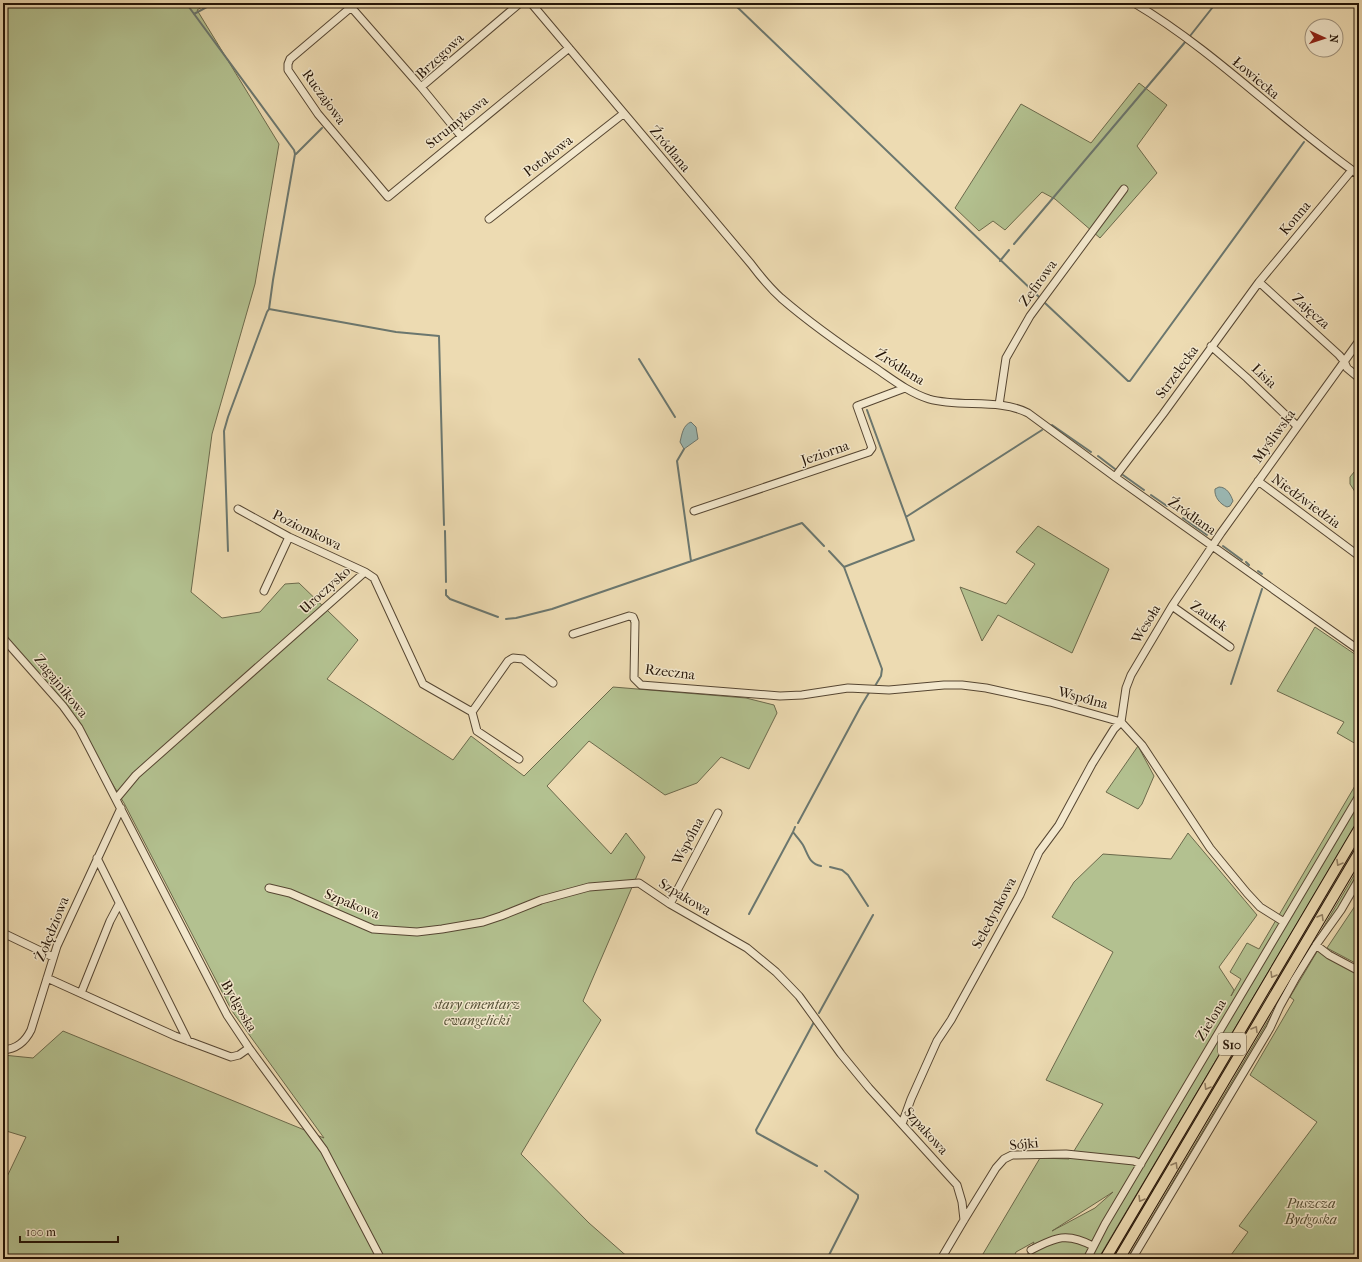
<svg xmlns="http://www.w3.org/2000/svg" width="1362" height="1262" font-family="'IM FELL French Canon',serif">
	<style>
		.green { fill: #b3c190; stroke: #6c6a4c; fill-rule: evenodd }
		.water { fill: #9bb9b5; stroke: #6b776f }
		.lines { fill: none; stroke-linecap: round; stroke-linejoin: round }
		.stream { stroke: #6b776f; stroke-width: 2 }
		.minor-casing { stroke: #564632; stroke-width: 9 }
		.highway-casing { stroke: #241407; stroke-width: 12 }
		.minor { stroke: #f3e8cd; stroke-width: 7 }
		.highway { stroke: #eddbb2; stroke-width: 10 }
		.oneway { stroke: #938165 }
		.labels { text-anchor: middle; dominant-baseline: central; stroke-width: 3; stroke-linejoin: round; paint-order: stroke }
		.shield { fill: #f3e8cd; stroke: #625442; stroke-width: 1 }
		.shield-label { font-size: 13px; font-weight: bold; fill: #241407 }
		.street-label { font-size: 14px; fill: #241407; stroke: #f3e8cd }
		.park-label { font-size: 14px; font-style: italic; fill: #565137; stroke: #f3e8cd }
	</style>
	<rect width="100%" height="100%" fill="#eddbb2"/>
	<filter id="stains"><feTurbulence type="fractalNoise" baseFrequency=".005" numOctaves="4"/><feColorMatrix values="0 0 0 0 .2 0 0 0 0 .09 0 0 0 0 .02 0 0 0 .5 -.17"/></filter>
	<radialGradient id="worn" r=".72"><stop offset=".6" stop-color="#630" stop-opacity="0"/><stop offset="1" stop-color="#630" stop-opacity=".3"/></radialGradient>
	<!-- green -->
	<path class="green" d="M3 3H209L197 10 279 144 255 284 212 434 191 592 222 618 260 612 285 584 299 583 358 640 327 679 453 760 471 736 524 776 613 687 746 698 774 705 777 713 749 769 721 757 697 783 665 795 589 741 547 786 611 854 626 833 645 857 583 1001 601 1020 521 1154 589 1223 630 1259H3V1185L26 1137 3 1130V1055L33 1058 63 1031 324 1138 232 1011 124 803 58 694 3 637Z
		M1139 83 1167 105 1137 146 1157 173 1100 238 1055 199 1042 192 1005 230 993 221 979 231 955 208 1021 104 1091 143Z
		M1359 466V498L1350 484V477Z
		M1038 526 1109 569 1072 653 998 615 982 641 960 587 1006 604 1035 564 1016 552Z
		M1315 627 1359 657V743L1356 744 1337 733 1344 722 1277 691Z
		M1138 746 1154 776 1142 804 1138 809 1106 792Z
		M1359 779V819L1098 1259H1025L1034 1242 1016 1252 1013 1259H980L1040 1158 1069 1159 1103 1104 1046 1080 1113 952 1052 917 1074 882 1103 854 1171 859 1188 833 1257 915 1219 967 1234 990 1231 996 1241 979 1230 972 1247 943 1259 949ZM1113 1192 1095 1208 1052 1231Z
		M1359 867V875L1130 1259H1127Z
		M1359 900V965L1327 948Z
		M1318 950 1359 974V1259H1228L1248 1232 1239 1226 1317 1122 1250 1075 1294 1000 1290 997Z"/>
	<!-- water -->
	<path class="water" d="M691 422 696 427 698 439 684 449 680 442C682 434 683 425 691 422Z
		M1219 487C1227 487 1231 495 1233 501L1230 506 1227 507C1220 504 1214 497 1215 489Z"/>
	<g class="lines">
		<!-- stream -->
		<path class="stream" d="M186 3 294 150 295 154 273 280 269 309 396 332 439 336 444 525
			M733 3 1039 297
			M194 14 214 3
			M1190 36 1216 3
			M296 154 322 128
			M1014 244 1186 41
			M1000 261 1009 250
			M1045 303 1128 381H1130L1304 142
			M639 359 675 417
			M867 410 906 517
			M1052 425 1091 452
			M684 449 677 461 691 561
			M1098 456 1115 469
			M1123 475 1144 490
			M1151 495 1167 506
			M1183 518 1207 535
			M445 531 446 582
			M1223 546 1242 560
			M228 551 224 431 228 417 267 312 269 309
			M829 551 844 567 882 669 881 676 875 686
			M1246 562 1249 565
			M844 567 914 540 906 517 1042 430
			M1258 571 1262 574
			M446 590V595L450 599 498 617
			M506 619 516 618 552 609 802 523 824 546
			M1231 684 1262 589
			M798 823 861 706 870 691
			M795 827 793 832C796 836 800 840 803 845 808 854 809 864 821 866
			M830 867 842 870 848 875 868 906
			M749 914 793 832
			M819 1013 873 915
			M814 1022 756 1130 757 1133 817 1166
			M825 1171 858 1195V1198L827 1259"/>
		<defs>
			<path id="minor" d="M356 3 290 59 288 64V70L318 114 388 197 569 48
				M531 3 751 264C760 276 770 288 781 298 811 324 844 347 877 369 893 380 910 393 929 399 960 408 999 398 1028 413L1115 477 1359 650
				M1134 3C1215 51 1282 121 1359 175
				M351 7 421 87
				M461 136 421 87 520 3
				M489 219 623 114
				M1259 282 1339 355 1344 361 1347 368 1359 378
				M1211 346 1247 378 1297 426
				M999 405 1006 358 1030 316 1124 189
				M1115 477 1163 414 1259 282 1352 170
				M1258 481 1359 556
				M238 509 289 537 365 572
				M694 511 869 452 872 448 857 406 905 388
				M264 591 289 537
				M1172 606 1230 647
				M573 634 629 616 633 617 635 622 634 678 641 685 780 696 802 695 848 688 889 690 944 685H962L986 688 1050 702 1121 722 1142 745 1210 848 1247 893 1260 907 1284 922
				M3 638 63 706 79 728 93 755 227 1015 249 1048 324 1150 381 1259
				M472 712 508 661 513 658 523 659 553 683
				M116 799 136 775 365 572 374 578 423 684 472 712 477 731 519 759
				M97 858 188 1041
				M269 888 290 893 373 929 417 932 442 929 483 922 501 916 541 900 589 887 639 883 670 904 747 948 776 972 799 996 841 1054 869 1088 957 1185 962 1202 964 1220
				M670 904 718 813
				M3 933 53 957
				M1316 945 1329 955 1359 971
				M47 978 175 1036 231 1057 239 1055 249 1048
				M81 993 110 921 119 904
				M3 1050C17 1049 25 1042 31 1030L57 946 121 808
				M902 1124 911 1099 937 1041 951 1020 1020 895 1039 852 1059 825 1092 764 1114 729 1121 722 1126 688 1131 675 1172 606 1221 533 1359 341
				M1031 1250C1056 1237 1067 1232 1093 1246
				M941 1259 964 1220 996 1168 1004 1159 1012 1155 1066 1154 1134 1161 1141 1164
				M1087 1259 1105 1224 1359 796
				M1132 1259 1270 1028 1280 1006 1295 979 1316 945 1341 910 1359 879"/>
			<path id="highway" d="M1105 1259 1359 829
				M1119 1259 1359 853"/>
		</defs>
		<!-- minor casing -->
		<use href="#minor" class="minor-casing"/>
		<!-- highway casing -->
		<use href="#highway" class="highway-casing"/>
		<!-- minor -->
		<use href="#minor" class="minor"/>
		<!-- highway -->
		<use href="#highway" class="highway"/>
	</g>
	<!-- one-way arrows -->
	<defs><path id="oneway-chevron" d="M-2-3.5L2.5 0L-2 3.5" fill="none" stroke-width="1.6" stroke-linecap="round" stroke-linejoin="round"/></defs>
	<g class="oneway">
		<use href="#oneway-chevron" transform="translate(1339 863) rotate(120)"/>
		<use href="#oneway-chevron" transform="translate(1321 917) rotate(-59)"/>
		<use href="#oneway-chevron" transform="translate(1273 975) rotate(121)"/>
		<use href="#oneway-chevron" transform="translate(1255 1029) rotate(-59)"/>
		<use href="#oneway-chevron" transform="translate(1207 1087) rotate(121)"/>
		<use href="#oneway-chevron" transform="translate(1175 1165) rotate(-59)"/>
		<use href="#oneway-chevron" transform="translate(1141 1199) rotate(121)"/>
	</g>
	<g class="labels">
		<!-- shield labels -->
		<rect class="shield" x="1218" y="1033" width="28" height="22" rx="3"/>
		<g class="shield-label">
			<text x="1232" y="1044">S10</text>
		</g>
		<!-- street labels -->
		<g class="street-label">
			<text transform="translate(440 56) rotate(-43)">Brzegowa</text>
			<text transform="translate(1256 78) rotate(40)">Łowiecka</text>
			<text transform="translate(324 97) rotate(54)">Ruczajowa</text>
			<text transform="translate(457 122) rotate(-39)">Strumykowa</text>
			<text transform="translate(670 149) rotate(50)">Źródlana</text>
			<text transform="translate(548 156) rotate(-38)">Potokowa</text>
			<text transform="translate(1295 218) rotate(-50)">Konna</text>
			<text transform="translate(1038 283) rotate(-54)">Zefirowa</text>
			<text transform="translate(1311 311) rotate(42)">Zajęcza</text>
			<text transform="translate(900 367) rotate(32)">Źródlana</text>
			<text transform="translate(1177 372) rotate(-54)">Strzelecka</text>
			<text transform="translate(1264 376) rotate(44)">Lisia</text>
			<text transform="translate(1274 436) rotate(-54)">Myśliwska</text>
			<text transform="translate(825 453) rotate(-19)">Jeziorna</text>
			<text transform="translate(1306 501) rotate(36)">Niedźwiedzia</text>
			<text transform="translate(1192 516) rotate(35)">Źródlana</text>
			<text transform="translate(307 530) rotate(26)">Poziomkowa</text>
			<text transform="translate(325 590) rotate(-42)">Uroczysko</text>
			<text transform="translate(1209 616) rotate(35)">Zaułek</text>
			<text transform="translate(1146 624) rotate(-59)">Wesoła</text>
			<text transform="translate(670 672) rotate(7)">Rzeczna</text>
			<text transform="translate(61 686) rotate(51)">Zagajnikowa</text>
			<text transform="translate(1083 698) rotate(15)">Wspólna</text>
			<text transform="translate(688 841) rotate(-62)">Wspólna</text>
			<text transform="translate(685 897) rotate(31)">Szpakowa</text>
			<text transform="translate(352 904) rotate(22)">Szpakowa</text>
			<text transform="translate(994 913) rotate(-62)">Seledynkowa</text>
			<text transform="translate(52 929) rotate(-68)">Żołędziowa</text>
			<text transform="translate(239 1006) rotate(60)">Bydgoska</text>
			<text transform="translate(1211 1020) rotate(-59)">Zielona</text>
			<text transform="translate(926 1131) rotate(48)">Szpakowa</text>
			<text transform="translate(1024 1144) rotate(-6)">Sójki</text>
		</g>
		<!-- park labels -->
		<g class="park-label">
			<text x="477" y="1004">stary cmentarz<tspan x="477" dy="16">ewangelicki</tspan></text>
			<text x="1311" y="1203">Puszcza<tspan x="1311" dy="16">Bydgoska</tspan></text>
		</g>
	</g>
	<!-- margin -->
	<rect width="1362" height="1262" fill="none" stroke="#eddbb2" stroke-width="16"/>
	<rect x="4" y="4" width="1354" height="1254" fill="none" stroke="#241407" stroke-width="2"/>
	<rect x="8" y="8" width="1346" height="1246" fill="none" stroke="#241407"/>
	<!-- north arrow -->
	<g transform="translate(1324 38) rotate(93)"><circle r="19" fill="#f3e8cd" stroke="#a0937e"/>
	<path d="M0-3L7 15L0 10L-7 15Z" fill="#8f2418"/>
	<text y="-6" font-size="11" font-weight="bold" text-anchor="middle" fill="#241407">N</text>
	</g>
	<!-- scale -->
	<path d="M20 1236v6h98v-6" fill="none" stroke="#241407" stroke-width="2"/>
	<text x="26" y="1236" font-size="12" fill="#241407" stroke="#f3e8cd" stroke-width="3" paint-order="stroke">100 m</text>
	<rect width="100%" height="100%" filter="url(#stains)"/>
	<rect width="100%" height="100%" fill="url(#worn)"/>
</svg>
